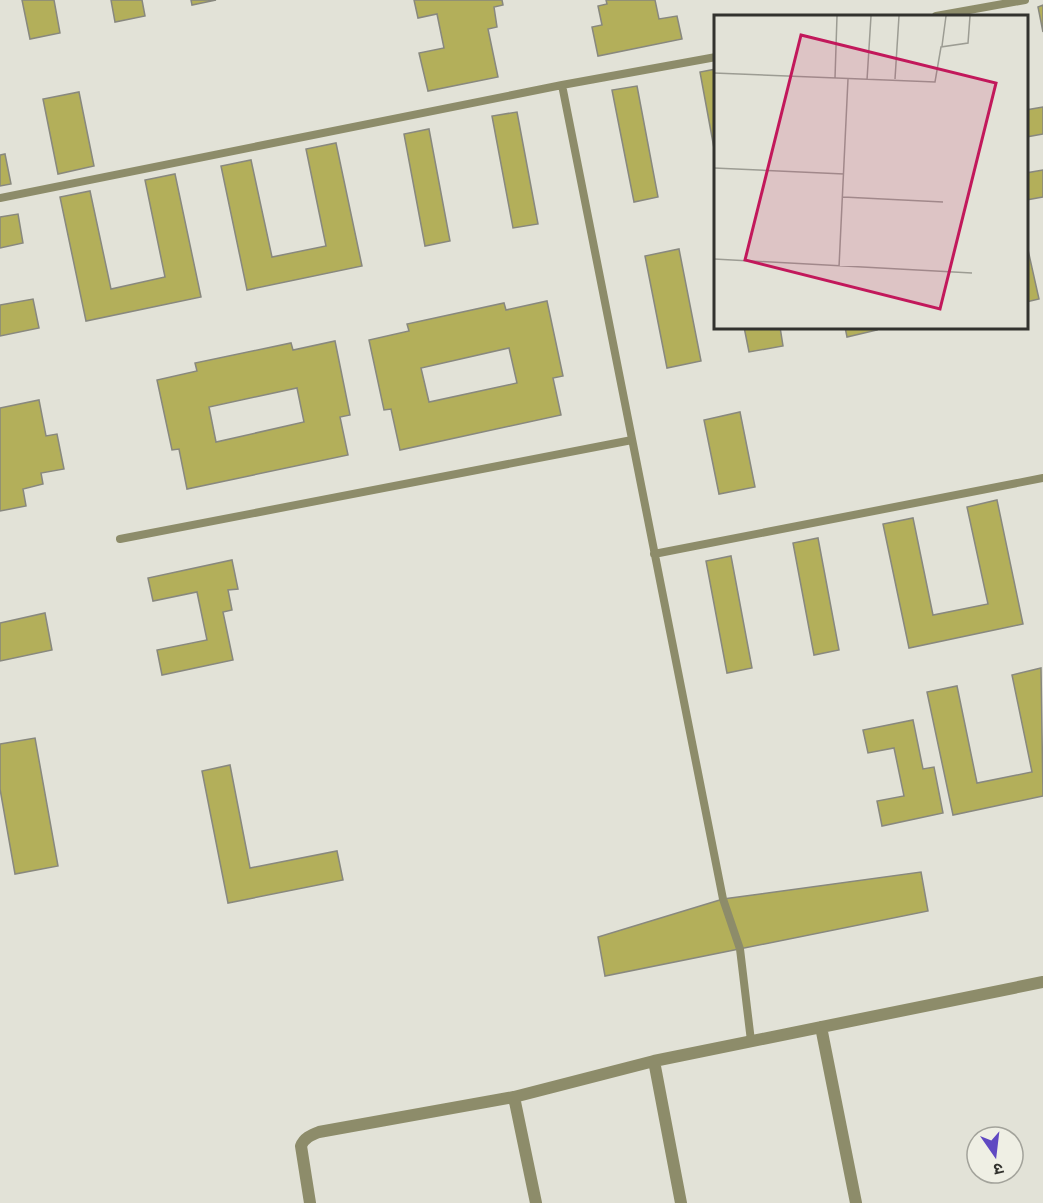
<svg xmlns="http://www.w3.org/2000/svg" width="1043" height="1203" font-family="'Libre Baskerville','Noto Sans Devanagari',serif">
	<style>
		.building { fill: #b3af5a; stroke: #88887e; stroke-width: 1.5; fill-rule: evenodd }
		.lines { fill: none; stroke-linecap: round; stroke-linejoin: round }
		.service { stroke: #8d8c6a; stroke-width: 8 }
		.minor { stroke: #8d8c6a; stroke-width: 12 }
		.inset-road { fill: none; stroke: #9c9c93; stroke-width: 1.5 }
		.view { fill: #c2185b; fill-opacity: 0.15; stroke: #c2185b; stroke-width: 3 }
		.inset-edge { fill: none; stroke: #32322e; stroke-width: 3 }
	</style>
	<rect width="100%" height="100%" fill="#e2e2d7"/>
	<!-- building -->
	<path class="building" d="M22 0H54L60 33 30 39Z
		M111 0H142L145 16 115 22Z
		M191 0H216L192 5Z
		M414 0H502L503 5 494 7 497 27 488 29 498 77 428 91 419 53 444 48 437 14 418 18Z
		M606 0H655L659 19 677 16 682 39 598 56 592 27 602 25 598 6 607 4Z
		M1043 5V32L1038 7Z
		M716 69V159L700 72Z
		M637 86 658 197 634 202 612 90Z
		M79 92 94 166 58 174 43 99Z
		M1043 107V134L1026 137V110Z
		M517 112 538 224 513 228 492 116Z
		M429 129 450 241 425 246 404 134Z
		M336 143 362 266 247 290 221 166 251 160 272 257 326 246 306 149Z
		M5 154 11 184 0 186V155Z
		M1043 170V197L1026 200V173Z
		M175 174 201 297 86 321 60 197 90 191 111 289 165 277 145 180Z
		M18 214 23 243 0 248V217Z
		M1026 241 1039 299 1026 302Z
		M679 249 701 361 667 368 645 256Z
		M33 299 39 328 0 336V305Z
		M547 301 563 376 553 378 561 415 400 450 391 409 384 410 369 340 409 331 407 324 504 303 506 310ZM509 348 517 383 429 402 421 368Z
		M744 327H780L783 346 749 352Z
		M845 327H876L877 330 847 337Z
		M335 341 350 415 340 417 348 455 187 489 179 449 172 450 157 380 197 371 195 363 291 343 293 350ZM297 388 304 422 216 442 209 407Z
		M39 400 46 436 57 434 64 469 41 473 43 484 23 489 26 506 0 511V408Z
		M740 412 755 487 719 494 704 420Z
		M997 500 1023 624 909 648 883 524 913 518 933 615 988 604 967 507Z
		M818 538 839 650 814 655 793 543Z
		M731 556 752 668 727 673 706 561Z
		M232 560 238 589 228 590 232 610 223 612 233 660 162 675 157 650 207 640 197 592 153 601 148 578Z
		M45 613 52 650 0 661V623Z
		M1041 668 1043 796 953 815 927 692 957 686 977 783 1032 772 1012 675Z
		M913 720 923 769 934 767 943 813 882 826 877 801 904 796 894 748 868 753 863 730Z
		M35 738 58 866 15 874 0 789V744Z
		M230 765 250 868 337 851 343 880 228 903 202 771Z
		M921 872 928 911 605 976 598 937 723 899Z"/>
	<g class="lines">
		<!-- service -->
		<path class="service" d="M936 16 1025 0
			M562 85 723 899 740 949 751 1041
			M0 198 562 85 716 57
			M120 539 632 440
			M654 554 1043 478"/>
		<!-- minor -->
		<path class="minor" d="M821 1027 856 1203
			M654 1061 681 1203
			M514 1097 536 1203
			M310 1203 301 1146C304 1138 311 1135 319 1132L514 1097 654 1061 1043 982"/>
	</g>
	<!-- overview -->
	<g transform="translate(714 15)">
		<rect width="314" height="314" fill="#e2e2d7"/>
		<path class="inset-road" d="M228 31 232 1M0 58 221 67 227 32 254 28 256 1M121 63 123 1M181 64 185 1M153 65 157 1M0 153 130 159M129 182 229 187M0 244 258 258M125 252 134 64"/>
		<path class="view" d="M87 20 282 68 226 294 31 245Z"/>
		<rect width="314" height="314" class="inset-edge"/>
	</g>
	<!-- north arrow -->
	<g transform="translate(995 1155) rotate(166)"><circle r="28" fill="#efefe4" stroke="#a3a39b" stroke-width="1.5"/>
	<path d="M0-4.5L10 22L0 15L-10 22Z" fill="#6049c2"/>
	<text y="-9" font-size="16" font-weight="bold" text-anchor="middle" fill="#32322e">उ</text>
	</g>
</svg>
